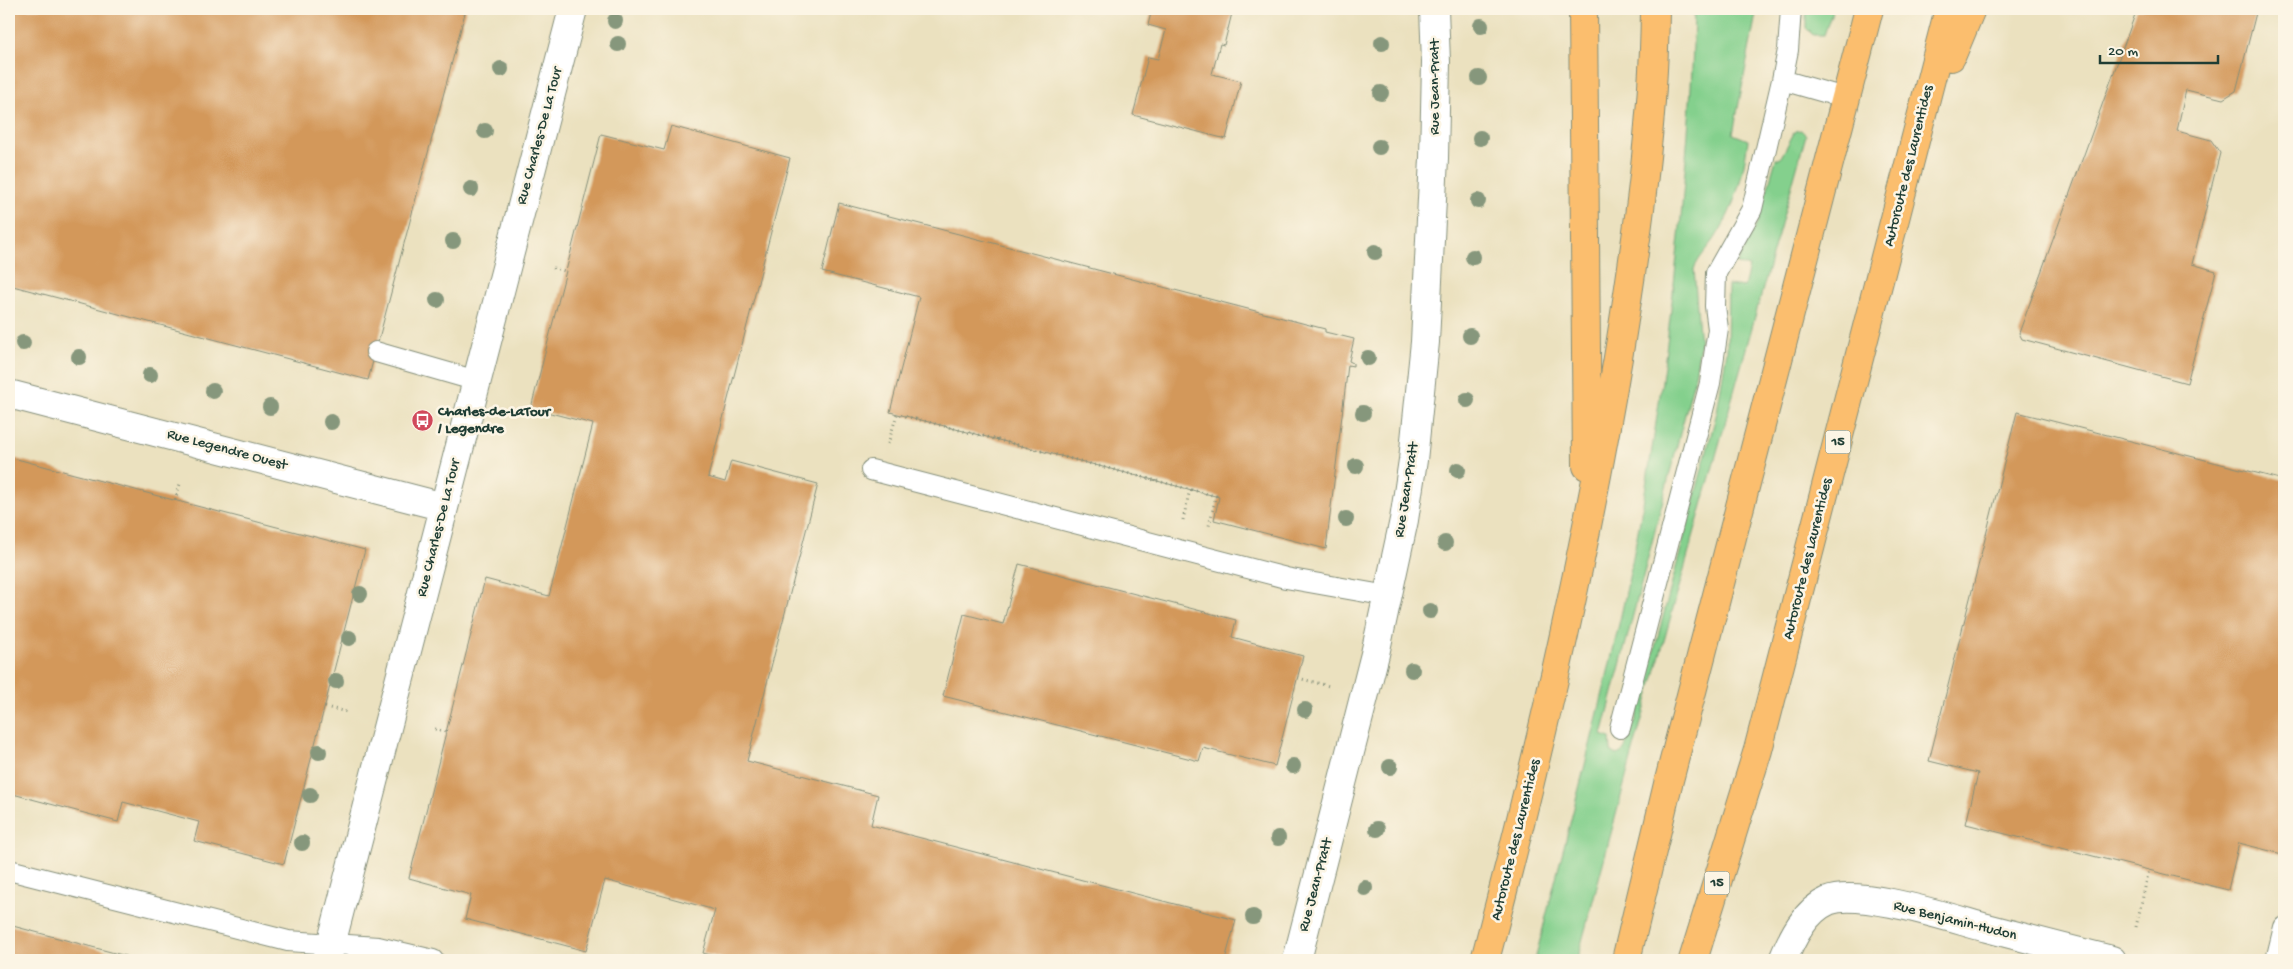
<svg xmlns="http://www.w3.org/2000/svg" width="2293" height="969" font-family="'Gochi Hand',sans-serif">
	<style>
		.green { fill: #84d08d; stroke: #528660 }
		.building { fill: #d3985a }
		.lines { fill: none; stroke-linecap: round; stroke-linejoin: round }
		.service-casing { stroke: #858f7a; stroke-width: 22 }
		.minor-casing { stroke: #858f7a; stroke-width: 30 }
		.motorway-casing { stroke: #858f7a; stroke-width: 30 }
		.path { stroke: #858f7a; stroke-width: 3; stroke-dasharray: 1 4; stroke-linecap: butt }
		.service { stroke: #fff; stroke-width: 20 }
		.minor { stroke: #fff; stroke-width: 28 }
		.motorway { stroke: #fbbe6e; stroke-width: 28 }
		.tree { fill: #86977c }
		.labels { text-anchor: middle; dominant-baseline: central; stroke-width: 5; stroke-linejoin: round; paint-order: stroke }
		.shield { fill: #fcf5e5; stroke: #617469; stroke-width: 1 }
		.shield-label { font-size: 14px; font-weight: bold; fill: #1f3d34 }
		.street-label { font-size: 15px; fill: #1f3d34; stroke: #fcf5e5 }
		.poi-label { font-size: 15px; font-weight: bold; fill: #1f3d34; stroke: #fcf5e5; text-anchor: start }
	</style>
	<rect width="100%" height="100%" fill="#fcf5e5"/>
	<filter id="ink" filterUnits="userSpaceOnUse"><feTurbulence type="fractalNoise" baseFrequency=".02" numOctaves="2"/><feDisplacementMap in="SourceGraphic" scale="10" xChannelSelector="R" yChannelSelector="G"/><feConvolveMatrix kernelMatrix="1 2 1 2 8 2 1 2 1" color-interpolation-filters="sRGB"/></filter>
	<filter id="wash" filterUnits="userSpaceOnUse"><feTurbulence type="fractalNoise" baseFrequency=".0096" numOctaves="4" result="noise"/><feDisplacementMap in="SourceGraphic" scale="20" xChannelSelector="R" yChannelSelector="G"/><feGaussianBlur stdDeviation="1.12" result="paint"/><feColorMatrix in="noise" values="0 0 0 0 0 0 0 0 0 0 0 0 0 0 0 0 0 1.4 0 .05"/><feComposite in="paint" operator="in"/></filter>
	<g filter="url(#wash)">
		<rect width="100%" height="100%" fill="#ebe1bf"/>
		<!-- green -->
		<path class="green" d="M1694 9H1757L1733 134 1748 140C1743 177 1735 208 1714 240 1707 250 1699 257 1694 269L1700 345 1695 376 1602 735 1610 738 1611 751 1617 755C1627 751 1626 743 1628 734 1629 730 1633 726 1635 723L1717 412 1727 350 1728 285 1744 287 1749 267 1737 264 1758 222 1776 159H1780L1795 131 1801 130 1806 135 1635 744 1577 960H1535C1564 844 1596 728 1622 611 1650 481 1668 350 1681 217 1687 148 1693 78 1694 9Z
			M1806 9H1833L1824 35H1813L1806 28Z"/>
		<g id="blocks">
			<!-- building -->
			<path class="building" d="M9 9H466L368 380 9 285Z
				M1152 9H1233L1224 45 1220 44 1212 74 1241 81 1226 139 1133 115 1148 57 1158 59 1166 30 1148 25Z
				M2137 9H2257L2236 91 2223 99 2186 90 2177 131 2211 140 2220 153 2192 264 2216 271 2187 383 2022 339 2019 333Z
				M671 126 790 158 708 477 725 482 731 461 818 484 747 761 878 795 871 825 1236 920 1225 960H728L703 953 715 910 605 880 586 951 465 919 471 895 409 878 485 579 549 596 553 581 593 424 531 408 601 134 664 150Z
				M839 203 1325 329V332L1354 339 1349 361 1353 363V366L1348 365 1326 549 1214 520 1219 497 890 412 919 297 822 272Z
				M2017 412 2284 480V844L2282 854 2239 843 2228 890 1966 824 1978 773 1929 761Z
				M9 457 365 550 284 864 194 841 199 822 123 802 118 822 9 793Z
				M1019 564 1236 620 1232 637 1303 656 1275 766 1203 748 1199 761 943 696 964 614 1003 624Z
				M9 925 141 960H9Z"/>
		</g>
	</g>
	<g filter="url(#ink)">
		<use href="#blocks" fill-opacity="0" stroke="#858f7a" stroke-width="1"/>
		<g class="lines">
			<defs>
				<path id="service" d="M1782 80 1845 98
					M376 352 477 381
					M871 470 1286 578 1388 596
					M1620 728 1710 383 1718 329 1715 306 1716 273 1752 209 1782 80 1788 50 1791 9
					M9 870 288 941 378 947 433 960
					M2276 960 2284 927"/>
				<path id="minor" d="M9 394 444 507
					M327 960 573 9
					M1297 960 1375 654 1404 520 1413 460 1425 342 1434 158 1436 62 1434 9
					M1783 960C1792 938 1805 911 1828 901 1859 888 1953 919 1987 928 2029 939 2071 950 2112 960"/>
				<path id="motorway" d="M1583 9 1587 466
					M1951 57 1971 9
					M1485 960C1538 759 1585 557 1619 352 1637 239 1654 123 1655 9
					M1626 960 1668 784 1869 9
					M1693 960 1758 750 1949 9"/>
			</defs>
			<!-- service casing -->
			<use href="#service" class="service-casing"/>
			<!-- minor casing -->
			<use href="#minor" class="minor-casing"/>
			<!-- motorway casing -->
			<use href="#motorway" class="motorway-casing"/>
			<!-- path -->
			<path class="path" d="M553 268 565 271
				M888 444 897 414 1216 496 1209 526
				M175 500 180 484
				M1183 520 1190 489
				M1298 678 1329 686
				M325 707 347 712
				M435 729 446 732
				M2136 927 2149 870"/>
			<!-- service -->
			<use href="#service" class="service"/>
			<!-- minor -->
			<use href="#minor" class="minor"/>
			<!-- motorway -->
			<use href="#motorway" class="motorway"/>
		</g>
		<!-- trees -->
		<g class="tree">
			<circle cx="615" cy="21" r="8"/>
			<circle cx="1481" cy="26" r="8"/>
			<circle cx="1382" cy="43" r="8"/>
			<circle cx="618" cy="44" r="8"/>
			<circle cx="501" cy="69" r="8"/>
			<circle cx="1479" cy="78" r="8"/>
			<circle cx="1381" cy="93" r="8"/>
			<circle cx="485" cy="131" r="8"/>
			<circle cx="1480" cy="138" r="8"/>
			<circle cx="1379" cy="147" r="8"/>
			<circle cx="471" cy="189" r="8"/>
			<circle cx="1478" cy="201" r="8"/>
			<circle cx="453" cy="241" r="8"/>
			<circle cx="1375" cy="252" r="8"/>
			<circle cx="1473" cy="257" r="8"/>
			<circle cx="437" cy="300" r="8"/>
			<circle cx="1470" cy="336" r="8"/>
			<circle cx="23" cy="343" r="8"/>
			<circle cx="79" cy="357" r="8"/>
			<circle cx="1368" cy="358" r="8"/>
			<circle cx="150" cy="375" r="8"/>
			<circle cx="213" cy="391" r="8"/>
			<circle cx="1467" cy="400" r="8"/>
			<circle cx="270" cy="407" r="8"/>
			<circle cx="1363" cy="413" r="8"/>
			<circle cx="331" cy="422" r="8"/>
			<circle cx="1356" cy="466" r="8"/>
			<circle cx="1458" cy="470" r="8"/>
			<circle cx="1346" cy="519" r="8"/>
			<circle cx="1445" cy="543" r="8"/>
			<circle cx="360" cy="594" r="8"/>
			<circle cx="1430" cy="611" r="8"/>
			<circle cx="349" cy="638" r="8"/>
			<circle cx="1412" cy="670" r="8"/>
			<circle cx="336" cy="681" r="8"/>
			<circle cx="1305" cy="710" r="8"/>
			<circle cx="319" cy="752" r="8"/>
			<circle cx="1293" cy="766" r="8"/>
			<circle cx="1390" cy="767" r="8"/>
			<circle cx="310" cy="795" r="8"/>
			<circle cx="1377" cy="829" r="8"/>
			<circle cx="1278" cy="838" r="8"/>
			<circle cx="302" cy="843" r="8"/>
			<circle cx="1365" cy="888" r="8"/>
			<circle cx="1253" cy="917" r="8"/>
		</g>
	</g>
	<!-- icons -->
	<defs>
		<symbol id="bus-disc" viewBox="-11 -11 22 22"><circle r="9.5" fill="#d1495b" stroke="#fcf5e5"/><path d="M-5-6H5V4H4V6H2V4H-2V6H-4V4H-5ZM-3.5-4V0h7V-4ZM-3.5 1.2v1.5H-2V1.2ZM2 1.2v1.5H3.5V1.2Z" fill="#fff"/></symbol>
	</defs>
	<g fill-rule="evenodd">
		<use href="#bus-disc" x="410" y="408" width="25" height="25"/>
	</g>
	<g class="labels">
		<!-- shield labels -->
		<g class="shield">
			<rect x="1825.5" y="430.5" width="25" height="23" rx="4"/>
			<rect x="1704.5" y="871.5" width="25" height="23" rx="4"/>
		</g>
		<g class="shield-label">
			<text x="1838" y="442">15</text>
			<text x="1717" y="883">15</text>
		</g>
		<!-- street labels -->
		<g class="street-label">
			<text transform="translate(1435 87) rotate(-90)">Rue Jean-Pratt</text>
			<text transform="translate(540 136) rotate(-75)">Rue Charles-De La Tour</text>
			<text transform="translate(1909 166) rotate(-76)">Autoroute des Laurentides</text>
			<text transform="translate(227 450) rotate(15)">Rue Legendre Ouest</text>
			<text transform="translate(1407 490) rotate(-81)">Rue Jean-Pratt</text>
			<text transform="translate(439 528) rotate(-76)">Rue Charles-De La Tour</text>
			<text transform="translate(1808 559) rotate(-76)">Autoroute des Laurentides</text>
			<text transform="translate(1516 840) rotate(-76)">Autoroute des Laurentides</text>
			<text transform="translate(1316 885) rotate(-75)">Rue Jean-Pratt</text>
			<text transform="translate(1955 921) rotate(14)">Rue Benjamin-Hudon</text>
		</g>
		<!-- poi labels -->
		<g class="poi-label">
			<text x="438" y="412">Charles-de-LaTour<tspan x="438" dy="17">/ Legendre</tspan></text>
		</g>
	</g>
	<!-- margin -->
	<rect width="2293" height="969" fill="none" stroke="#fcf5e5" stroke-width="30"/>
	<!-- scale -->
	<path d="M2100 55v8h118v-8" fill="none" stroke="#1f3d34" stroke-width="2.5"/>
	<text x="2108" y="55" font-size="15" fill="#1f3d34" stroke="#fcf5e5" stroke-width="4" paint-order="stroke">20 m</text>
</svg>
